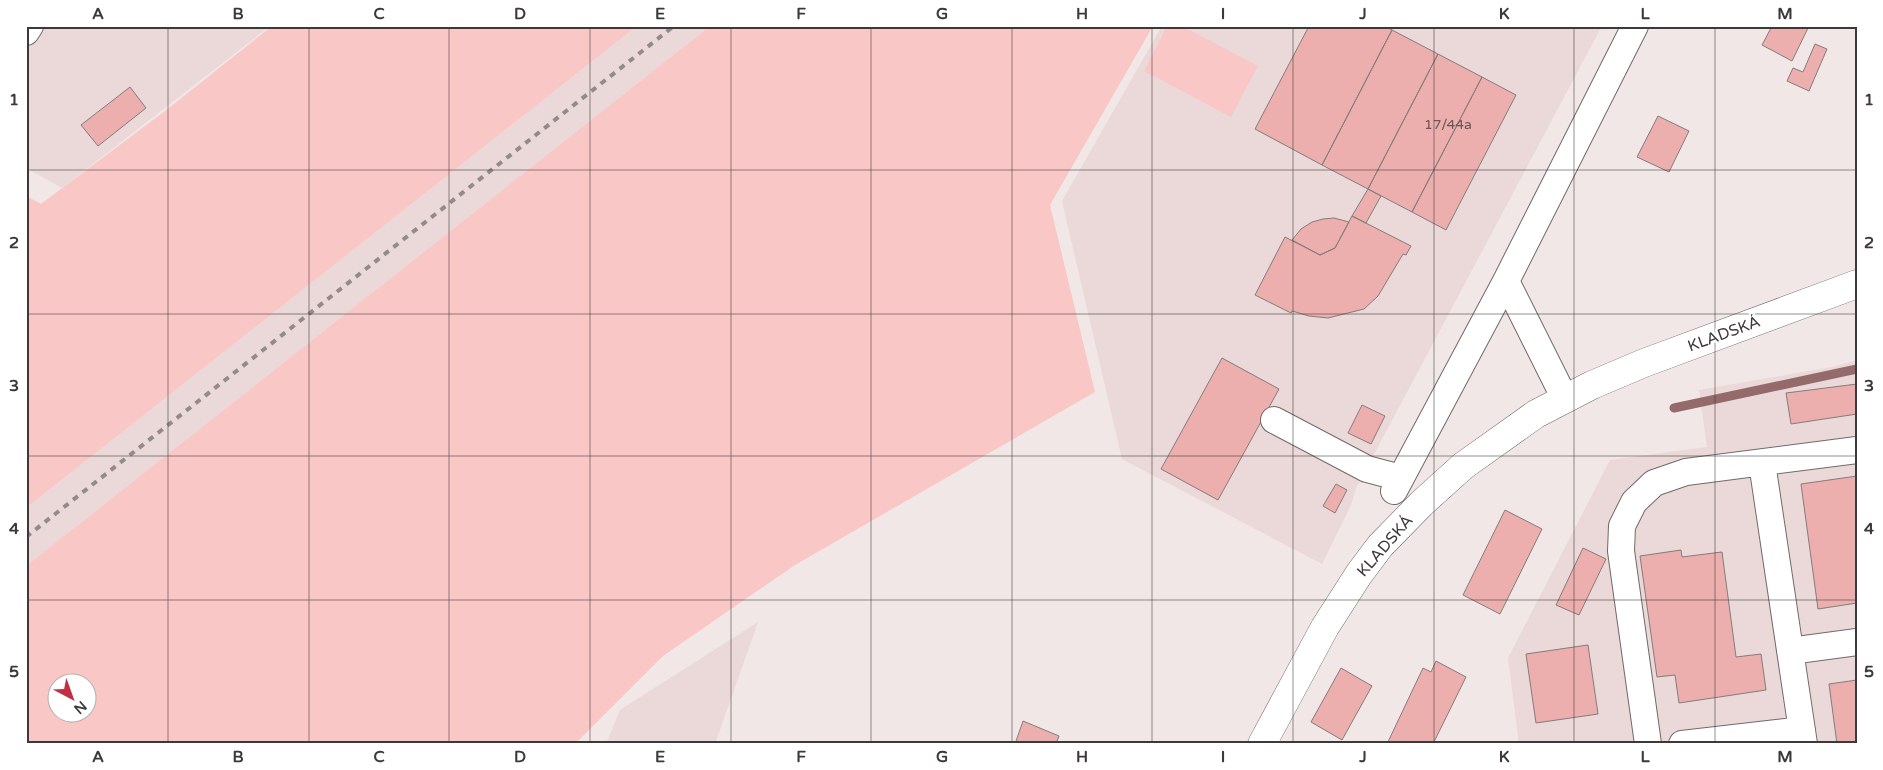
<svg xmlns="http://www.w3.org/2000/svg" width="1883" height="770" font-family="'Varela Round',sans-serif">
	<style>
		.built { fill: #ebd8d8 }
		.green { fill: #fac7c7; fill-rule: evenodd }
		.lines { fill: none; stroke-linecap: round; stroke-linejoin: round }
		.stream { stroke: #946a6a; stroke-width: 9 }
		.building { fill: #edaeae; stroke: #857c7c }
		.minor-casing { stroke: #726a69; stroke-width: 28 }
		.major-casing { stroke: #726a69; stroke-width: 29 }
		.minor { stroke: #fff; stroke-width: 26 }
		.major { stroke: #fff; stroke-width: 28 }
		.rail { stroke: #918b8a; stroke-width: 4; stroke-dasharray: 6 6; stroke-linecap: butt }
		.grid { fill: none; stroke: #3d3939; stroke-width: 1; stroke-opacity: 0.55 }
		.labels { text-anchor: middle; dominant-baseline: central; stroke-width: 5; stroke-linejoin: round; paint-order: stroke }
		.number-label { font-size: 14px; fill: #695656 }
		.street-label { font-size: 16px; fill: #3d3939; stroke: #fff }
		.neatline { fill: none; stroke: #3d3939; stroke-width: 2 }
		.grid-label { font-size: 16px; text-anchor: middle; font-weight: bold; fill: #3d3939 }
	</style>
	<rect width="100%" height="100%" fill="#f1e7e6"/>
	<!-- built -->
	<path class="built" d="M26 26H270L62 188 26 168Z
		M637 26H710L26 566V508Z
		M1162 26H1602L1356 488 1351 505 1322 564 1122 459 1062 201Z
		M1857 360V744H1519L1508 658 1610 460 1707 447 1699 390 1832 367Z
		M758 622 715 744H606L620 710Z"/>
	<!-- green -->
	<path class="green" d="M272 26H637L26 508V196L41 204 165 111Z
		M710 26H1153L1050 205 1095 392 795 565 663 656 575 744H26V566ZM58 682H88V712H58Z
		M1167 26H1182L1258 66 1231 117 1144 71Z"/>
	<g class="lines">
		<!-- stream -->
		<path class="stream" d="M1674 408 1857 369"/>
	</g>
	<!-- building -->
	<path class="building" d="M1309 26H1386L1392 30 1322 165 1255 129Z
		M1772 26H1809L1792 61 1762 45Z
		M1392 30 1438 54 1368 189 1322 165Z
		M1815 44 1827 49 1809 91 1787 81 1793 68 1803 72Z
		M1438 54 1482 77 1412 212 1368 189Z
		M1482 77 1516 95 1446 230 1412 212Z
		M130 87 146 108 98 146 81 125Z
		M1658 116 1689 131 1669 172 1637 157Z
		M1368 189 1381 196 1366 223 1352 216Z
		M1352 216 1411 246 1406 255 1403 254 1378 296 1364 309 1328 318 1309 316 1292 311 1291 313 1255 295 1285 237 1320 255 1335 248Z
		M1334 218 1349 222 1335 248 1320 255 1292 240 1301 229 1312 222 1323 219Z
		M1222 358 1279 389 1218 500 1161 469Z
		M1857 384V414L1791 424 1786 393Z
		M1362 405 1385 416 1371 444 1348 433Z
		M1857 476V603L1818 609 1801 484Z
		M1336 484 1347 490 1335 513 1323 506Z
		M1505 510 1542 529 1500 614 1463 595Z
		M1583 548 1606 559 1579 615 1556 605Z
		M1681 550 1682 557 1722 552 1736 657 1761 654 1766 690 1679 703 1675 675 1657 677 1640 556Z
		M1588 645 1598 714 1536 723 1526 654Z
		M1436 661 1466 677 1433 744H1387L1423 668 1431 672Z
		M1341 668 1372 686 1342 740 1311 722Z
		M1857 680V744H1837L1829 684Z
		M1023 721 1059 736 1056 744H1015Z"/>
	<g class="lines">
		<defs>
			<path id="minor" d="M26 32 30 26
				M1506 281 1565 399
				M1274 420 1367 469 1401 478
				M1762 463 1804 744
				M1394 491 1506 281 1635 26
				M1790 651 1857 642
				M1648 744 1621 551 1622 526 1634 502 1654 483 1686 472 1857 450
				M1682 744 1802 730"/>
			<path id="major" d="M1262 744 1325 627 1359 574 1380 546 1421 504 1463 466 1536 414 1592 385 1644 363 1857 284"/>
		</defs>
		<!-- minor casing -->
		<use href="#minor" class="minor-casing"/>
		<!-- major casing -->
		<use href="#major" class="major-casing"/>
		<!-- minor -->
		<use href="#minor" class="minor"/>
		<!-- major -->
		<use href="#major" class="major"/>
		<!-- rail -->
		<path class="rail" d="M26 537 674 26"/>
	</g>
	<!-- grid -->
	<path class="grid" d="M168 26V744M309 26V744M449 26V744M590 26V744M731 26V744M871 26V744M1012 26V744M1152 26V744M1293 26V744M1434 26V744M1574 26V744M1715 26V744M26 170H1857M26 314H1857M26 456H1857M26 600H1857"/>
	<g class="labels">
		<!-- number labels -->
		<g class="number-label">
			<text x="1448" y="124">17/44a</text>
		</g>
		<!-- street labels -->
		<g class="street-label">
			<text transform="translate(1724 334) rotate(-20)">KLADSKÁ</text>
			<text transform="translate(1385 546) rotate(-49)">KLADSKÁ</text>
		</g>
	</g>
	<!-- border -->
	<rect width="1883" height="770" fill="none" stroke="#ffffff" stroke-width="55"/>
	<!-- north arrow -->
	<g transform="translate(72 698) rotate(139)"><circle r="24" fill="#ffffff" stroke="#b1b0b0"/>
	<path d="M0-4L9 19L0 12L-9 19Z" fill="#c02f42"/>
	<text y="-8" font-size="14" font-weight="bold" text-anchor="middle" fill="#3d3939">N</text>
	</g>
	<rect x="28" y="28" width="1828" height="714" class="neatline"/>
	<g class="grid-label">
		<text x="98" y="19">A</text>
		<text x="238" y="19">B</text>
		<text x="379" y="19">C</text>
		<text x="520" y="19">D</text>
		<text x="660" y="19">E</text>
		<text x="801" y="19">F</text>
		<text x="942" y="19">G</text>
		<text x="1082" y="19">H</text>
		<text x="1223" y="19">I</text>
		<text x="1363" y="19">J</text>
		<text x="1504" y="19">K</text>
		<text x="1645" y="19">L</text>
		<text x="1785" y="19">M</text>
		<text x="14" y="105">1</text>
		<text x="1869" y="105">1</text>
		<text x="14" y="248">2</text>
		<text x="1869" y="248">2</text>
		<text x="14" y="391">3</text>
		<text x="1869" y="391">3</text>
		<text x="14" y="534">4</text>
		<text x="1869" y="534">4</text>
		<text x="14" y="677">5</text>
		<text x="1869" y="677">5</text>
		<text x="98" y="762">A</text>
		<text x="238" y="762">B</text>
		<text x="379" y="762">C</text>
		<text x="520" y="762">D</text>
		<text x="660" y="762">E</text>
		<text x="801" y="762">F</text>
		<text x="942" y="762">G</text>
		<text x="1082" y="762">H</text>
		<text x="1223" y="762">I</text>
		<text x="1363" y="762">J</text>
		<text x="1504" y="762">K</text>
		<text x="1645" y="762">L</text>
		<text x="1785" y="762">M</text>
	</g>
</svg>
